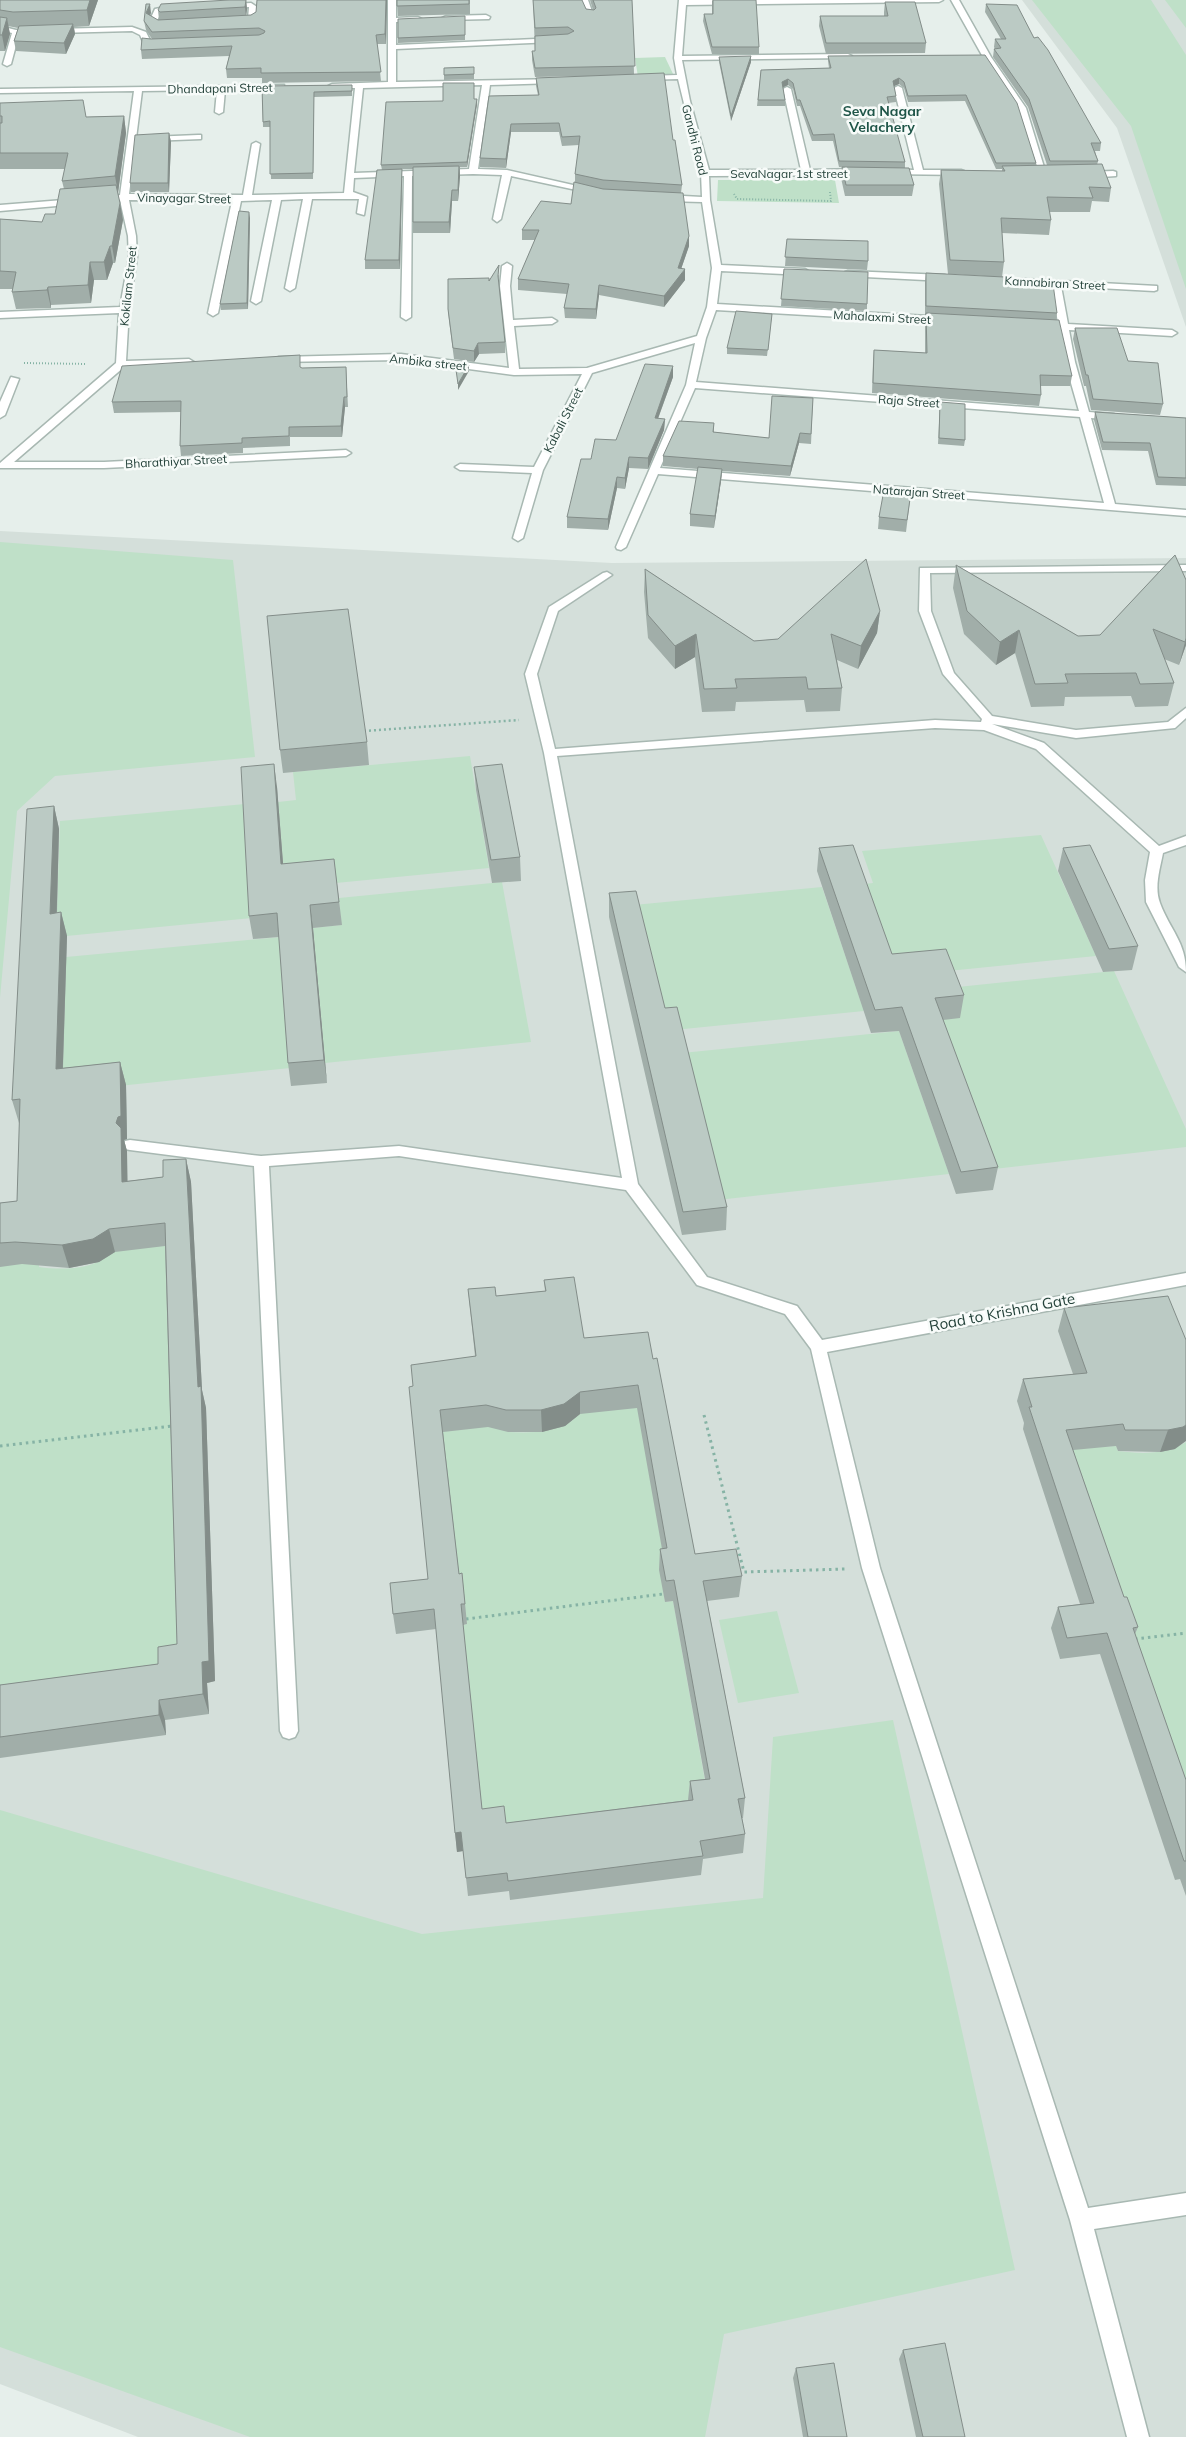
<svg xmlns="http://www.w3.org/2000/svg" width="1186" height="2437" font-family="Mulish,sans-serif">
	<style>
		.built { fill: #d4dfda }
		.green { fill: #bfe0c8 }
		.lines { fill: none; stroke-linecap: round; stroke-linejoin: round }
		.minor-casing { stroke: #a8b8b2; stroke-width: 3 }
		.path-far2 { stroke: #86b3a5; stroke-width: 2; stroke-dasharray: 1 2; stroke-linecap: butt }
		.path-far1 { stroke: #86b3a5; stroke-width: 2.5; stroke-dasharray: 2 3; stroke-linecap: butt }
		.path { stroke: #86b3a5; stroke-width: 3; stroke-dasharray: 2.5 4; stroke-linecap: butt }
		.minor { fill: #fff; fill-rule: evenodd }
		.wall { fill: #a1aea9; fill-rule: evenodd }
		.shaded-wall { fill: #838d89 }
		.building { fill: #bbcac4; stroke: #838d89; fill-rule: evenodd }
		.labels { text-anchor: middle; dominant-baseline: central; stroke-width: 5; stroke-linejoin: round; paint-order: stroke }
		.far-street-label { font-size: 12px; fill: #24423a; stroke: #f7fbf9 }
		.far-neighbourhood-label { font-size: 14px; font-weight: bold; fill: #1f5548; stroke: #f7fbf9 }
		.street-label { font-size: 15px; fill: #24423a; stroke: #f7fbf9 }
	</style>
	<rect width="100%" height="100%" fill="#e6efeb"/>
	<!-- built -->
	<path class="built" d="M1022 0H1186V327L1117 128Z
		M0 531 612 563 1186 558V2437H138L0 2384Z"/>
	<!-- green -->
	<path class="green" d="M1032 0H1151L1186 55V289L1131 126Z
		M1165 0H1186V28Z
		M665 57 674 76 638 77 635 58Z
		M718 180H835L839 203 717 201Z
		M0 542 233 560 255 757 55 776 17 811 0 998Z
		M470 756 489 868 285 888 278 802 296 800 293 772Z
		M245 804 252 918 56 937 60 821Z
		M1041 835 1096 956 888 977 856 885 873 883 862 851Z
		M502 882 531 1042 325 1063 313 928 341 925 339 898Z
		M822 887 864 1011 664 1031 634 905Z
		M281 937 290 1068 62 1092 66 957Z
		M1114 971 1186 1129V1147L985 1170 931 1021 948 988Z
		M899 1031 949 1174 718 1200 682 1053Z
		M170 1231 183 1665 0 1707V1250L39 1262V1267C61 1270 89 1270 108 1256V1252Z
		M635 1392 666 1569 660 1570 665 1602 673 1601 708 1798 484 1828 463 1625 467 1624 461 1594 440 1412 500 1425 508 1432C531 1433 554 1433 573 1420V1415Z
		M1053 1432 1100 1447 1116 1446 1118 1451C1141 1454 1165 1455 1186 1442V1827Z
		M777 1611 799 1693 738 1703 719 1620Z
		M893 1720 1015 2270 724 2334 705 2437H250L0 2347V1810L422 1934 763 1898 773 1737Z"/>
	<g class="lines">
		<defs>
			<path id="minor" d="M388 0H396V18L418 17 422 19 418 21 396 22V45L557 38V42H554L396 49V82L559 79V83H556L490 85 478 169 507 170 595 190V194L511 176 501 219 497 222 493 219 502 175 473 174 412 176 411 317 406 320 401 317 404 176 354 178 353 192 367 197 364 215 357 213 359 199H312L295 288 290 291 285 288 303 199 281 200 261 301 256 304 251 301 272 200 241 201 218 313 213 316 208 313 232 201 129 200 136 236 137 257 129 310 126 361 189 359 194 362 189 365 124 367 14 462H104L346 450 351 453 346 456 104 468H0V463L116 363 119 313 0 318V312L120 307 129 257 128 236 120 200 99 203 95 200 120 195 134 91 0 93V89L284 85V89H281L225 90 223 112 219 114 215 112 217 90 142 91 129 194 243 195 252 144 256 142 260 144 252 195 344 193 355 88H332L328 86 332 84 388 82ZM482 85 469 169 354 173 363 88Z
				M580 0H588L594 17H588Z
				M679 0H943L939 2 686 5 682 56 848 54 852 56 848 58 682 60 690 101 709 170H801L783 89 787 87 791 89 810 170 861 169 865 172 861 175 709 176 710 200 721 265 805 269 810 272 805 275 721 271 717 304 946 317 951 320 946 323 716 310 706 338 696 382 1079 411 1065 362 1059 329 1041 328 1036 325 1041 322 1058 323 1052 286 985 283 980 280 985 277 1157 286V290L1154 291 1061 286 1068 324 1172 330 1177 333 1172 336 1069 330 1075 362 1089 412 1114 414 1119 417 1114 420 1091 418 1115 504 1186 510V516L658 474 626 547 621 550 617 549 616 547 686 385 695 343 592 373 543 470 523 538 518 541 513 538 532 473 460 470 455 467 460 464 534 467 582 374 514 375 401 360 276 362V358L279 357 401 354 509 368 500 286 502 266 507 263 512 266 510 286 513 320 552 318 557 321 552 324 514 326 519 369 587 368 697 336 707 307 712 268 702 202 665 201 661 198 665 195 702 197 701 173 678 79 644 80 640 78 644 76 677 75 674 58ZM695 388 1080 417 1104 503 660 468Z
				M951 0H959L991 57 1026 108 1047 177 1040 175 1018 108 983 57Z
				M251 3 257 7 255 21 251 23 159 28 149 22 155 9 160 8ZM249 7 248 19 161 24 157 21 161 12Z
				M486 15 490 17 489 19 446 20 442 18 446 16Z
				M0 26 16 30 132 27 146 32 151 42 165 44 161 46H145L140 35 132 31 19 34 11 64 7 66 3 64 12 33 0 30Z
				M898 86 902 88 923 170H961L964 171V175L886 174 885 172 889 169 914 170 894 88Z
				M198 135H201V139L150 141 146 139 150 137Z
				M1113 171 1116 172V176L1087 178 1083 175 1087 172Z
				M76 199 79 200V204L0 211V205Z
				M848 271 945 275 950 278 945 281 845 276V272Z
				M11 377 19 379 5 415 0 418V402Z
				M1186 565V571L930 573 931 611 954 673 992 716 1076 730 1168 722 1186 708V718L1175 728 1076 738 992 724 1044 743 1159 846 1186 836V845L1163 853C1160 869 1154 887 1160 903 1170 930 1186 942 1186 972L1179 967 1146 902 1145 880 1150 852 1036 749 984 730 935 728 557 756 638 1184 707 1277 797 1306 822 1340 1186 1273V1285L827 1352 880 1568 1088 2208 1186 2193V2215L1094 2229 1149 2437H1127L1070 2220 862 1568 811 1349 785 1314 697 1285 626 1190 399 1156 269 1166 298 1731 295 1737 289 1739 283 1737 280 1731 254 1166 130 1150 125 1149 123 1145 125 1141 130 1140 261 1156 399 1146 622 1178 544 753 525 674 549 607 603 573 607 572 612 575 558 611 537 674 555 749 935 720 981 722 982 719 943 674 919 611 920 568Z"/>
		</defs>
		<!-- minor casing -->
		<use href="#minor" class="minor-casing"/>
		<!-- path-far2 -->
		<path class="path-far2" d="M734 194 737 199 831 201 830 192
			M24 363 87 364"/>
		<!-- path-far1 -->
		<path class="path-far1" d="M364 731 519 720"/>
		<!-- path -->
		<path class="path" d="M704 1415 744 1572 846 1569
			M0 1446 173 1426
			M466 1619 663 1594
			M1135 1639 1186 1633"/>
		<!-- minor -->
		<use href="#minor" class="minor"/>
	</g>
	<!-- wall -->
	<path class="wall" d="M0 0H98L89 26 74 27 75 34 66 54 16 51 14 41 18 28 8 26 10 34 5 51H0Z
		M246 0 247 9 246 16 251 15 256 12 257 0H387L386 44H377L381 81 262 83V78H227L226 69 229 56 142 59 141 50 152 39 146 30 144 21 151 13 150 16 158 20H159L158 10Z
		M470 0V14L398 16 397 1Z
		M533 0 593 10 590 0H632L634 74 673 140 682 185 681 193 689 236V246L681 269 685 280 664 307 599 295 596 319 565 318 564 308 567 294 518 290V279L535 240H522V230L571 204 575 183V174L579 145 562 146 559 132H511L506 168 480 167V158L489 96 538 95 536 86V78L594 76 535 77 532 60V51H535Z
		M712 0 759 47V54H712L703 21 704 14H712Z
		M885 2 926 43 925 53 826 54 819 26 820 16H884V12Z
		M986 4 1034 38 1101 143 1100 151H1095L1098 161 1097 165 1111 188 1109 202 1092 201 1090 212H1049L1051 220 1049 235 1002 233 1004 262 1002 277 948 274 939 184 941 170 1002 171V169H996L965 101 908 102 904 88 899 84 894 86 896 96V102L888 103 905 162V168L914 185 912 196H845L841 178 842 167H839L833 141H812L800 106H797L793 89 788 85 783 88 785 100V106H757L761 70 829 68 828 61V56L985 55 1036 163V165H1047L1028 107 993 57 994 49H995L994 47 995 39H1001L985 12Z
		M465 16V40L398 43V38Z
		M719 57 751 62 731 121 719 62Z
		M474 67V79L444 80V68Z
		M352 85V96L314 97 313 179H271L270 127H263L262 86Z
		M477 99V104L467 167H460V176L458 201H452L450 233H413V169H402V178L400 269H365V260L382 170 381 165 443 101Z
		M0 103 86 117 124 116 126 133 118 193 123 220 115 263H113L107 280H94L91 303 51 305V308L16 309 12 292 13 289H0V219L42 222 55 214 64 189 62 181 65 169H0Z
		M169 133 171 142 169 192H131L130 183Z
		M250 218 248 309 221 310 220 304Z
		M787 239 868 261 867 270 785 266Z
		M784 269 867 304V311L781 306Z
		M926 273 1004 282 1057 313 1056 320 1072 376 1070 386H1040L1041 395 1039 406 872 393 873 361 874 350 925 353V323L926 315H925V282Z
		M499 275 498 282 505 342V353L479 354 474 362 454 359 449 320 448 309 489 280Z
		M772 314 767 356 727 354V348Z
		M1075 328 1128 361 1163 404 1160 415 1091 410 1086 386H1084L1073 339Z
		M673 366V377L658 419H665L664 430 648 469 629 468 625 489 617 488 608 530 567 528V517L591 459 616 440Z
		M346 367 348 407H345L342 437H290V446L243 448V453L181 456 180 446 181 412 114 413 112 402 301 368H302Z
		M813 398 811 444 799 443 790 476 722 471 721 481 714 528 690 526V514L698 469 663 466V456L714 423V432L769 438Z
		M940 402 965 440 964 446 938 444Z
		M1095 412 1186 418V486L1156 485 1148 451 1102 450 1094 420Z
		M911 492 906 532 878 529 879 517Z
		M1175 555 1186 645 1179 665 1164 659 1174 683 1168 706 1135 707 1131 696 1065 697 1064 706 1031 707 1015 653 996 665 964 634 953 588 956 565 1078 636 1100 635Z
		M645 569 754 641 778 639 880 611 877 633 858 669 837 660 842 688 840 711 806 712 804 700 736 702 735 711 702 712 695 657 675 669 648 638 644 592Z
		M367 742 369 765 283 773 280 750Z
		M474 767 520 857 521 881 492 883 476 790Z
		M277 787 283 864 334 859 342 925 313 928 327 1083 291 1086 288 1063 279 937 253 939 249 916Z
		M54 806 59 829 57 913 61 912 67 936 63 1068 120 1062 126 1085 127 1139 124 1140 127 1151V1181L163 1177 186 1159 191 1182 202 1390 206 1408 215 1681 207 1683 209 1714 165 1720 166 1735 0 1758V1685L158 1664 177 1644 165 1246 115 1252 99 1262 69 1268 22 1264 0 1267V1203L17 1201 20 1123H19L12 1100Z
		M819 848 892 954 964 995 960 1018 943 1020 998 1167 993 1190 956 1194 899 1031 871 1033 817 871Z
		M1063 848 1138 946 1132 970 1103 972 1058 871Z
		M609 893 665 1008 727 1207 726 1230 682 1235 609 917Z
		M544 1280 584 1338 653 1359 695 1554 742 1576 739 1597 707 1601 745 1798 743 1818H742L745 1834 743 1853 703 1859 701 1875 510 1900 509 1891 468 1896 463 1851 457 1852 436 1629 396 1634 393 1614 428 1579 413 1386 475 1356 468 1289 496 1296 545 1291ZM637 1408 662 1549H660L659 1570 665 1602 673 1601 705 1779 690 1781 688 1800 506 1823 482 1809 463 1625 467 1624 462 1573 459 1574 443 1432 488 1427 508 1432H542L565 1426 580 1414Z
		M1168 1296 1175 1449 1160 1452 1118 1451 1116 1446 1073 1450 1124 1597 1138 1627 1135 1634 1186 1780V1896L1180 1879 1175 1880 1100 1654 1060 1659 1051 1628 1058 1607 1080 1604 1023 1429 1024 1423 1017 1401 1023 1379 1073 1374 1058 1331 1064 1308Z
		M903 2350 965 2437H916L899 2359Z
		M796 2368 847 2437H803L793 2378Z"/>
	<!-- shaded-wall -->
	<path class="shaded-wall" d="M90 0H98L89 26 87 10Z
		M246 0 247 9 246 17 245 7Z
		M386 0H387L386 44 385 34Z
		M150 4 151 13 147 23 146 13Z
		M7 18 10 34 5 51 2 35Z
		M73 24 75 34 66 54 64 43Z
		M751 56V62L731 121V116Z
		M899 78V84L892 87 893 81Z
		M788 79V85L781 88 782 82Z
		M477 99V104L467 167V162Z
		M124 116 126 133 118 193 115 176Z
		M511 124V132L506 168V159Z
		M169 133 171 142 169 192 168 183Z
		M459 166 460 176 458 201V190Z
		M402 169V178L400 269 399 260Z
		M452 190V201L450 233 449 222Z
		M120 203 123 220 115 263 112 246Z
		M249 212 250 218 248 309 247 303Z
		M689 236V246L678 278V268Z
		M110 246 113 263 107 280 104 262Z
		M90 262 94 280 91 303 88 285Z
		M685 269V280L664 307V296Z
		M599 285V295L596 319V309Z
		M48 287 51 305V308L47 290Z
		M478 343 479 354 474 362V351Z
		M469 365V371L458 390V384Z
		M673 366V377L654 429 655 418Z
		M344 397 345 407 342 437 341 426Z
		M665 419 664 430 648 469V458Z
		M800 433 799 443 790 476 791 466Z
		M629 457V468L625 489V478Z
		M722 469 721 481 714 528 715 516Z
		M617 477V488L608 530V519Z
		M880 611 877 633 858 669 861 646Z
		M1019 630 1015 653 996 665 1000 642Z
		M696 634 695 657 675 669V646Z
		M1186 638V645L1179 665 1185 642Z
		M274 764 277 787 285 888 281 864Z
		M54 806 59 829 56 937 50 914Z
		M310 905 313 928 327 1083 324 1060Z
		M61 912 67 936 62 1092 56 1069Z
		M120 1062 126 1085 127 1139 124 1140 127 1151 128 1205 122 1182 116 1123Z
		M186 1159 191 1182 202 1390 206 1408 215 1681 207 1683 209 1714 203 1694 202 1662 198 1387Z
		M109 1229 115 1252 99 1262 69 1268 62 1245Z
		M580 1392V1414L565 1426 542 1432 541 1410Z
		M1186 1425V1441L1175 1449 1160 1452 1168 1430Z
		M159 1700 165 1720 166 1735 159 1715Z
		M461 1832 463 1851 457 1852 455 1833Z"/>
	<!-- building -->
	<path class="building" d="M0 0H90L87 10 13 12 0 10Z
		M229 0H246L245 7 160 12 158 10 161 4Z
		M257 0H386L385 34 376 35 381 72 261 73V68L226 69 232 46 141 50 142 38 151 39 259 35 264 33 265 31 259 28 152 32 144 21 146 4H150L146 13 158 20 251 15 256 12Z
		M397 0H469V4L397 6Z
		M533 0H582L586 9 594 10 596 8 593 0H632L635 66 535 68 532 51H535V36L568 34 574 31 568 27 535 28Z
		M713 0H756L759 47H712L704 14H713Z
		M885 2H915L926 43H826L820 16H888Z
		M986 4 1017 5 1034 38 1038 37 1048 50 1101 143H1091L1098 161H1050L1029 99 994 49 1001 48 995 39H1006Z
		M465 16V35L398 38V19Z
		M0 17 7 18 2 35H0Z
		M73 24 64 43 14 41 19 26Z
		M985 55 1017 103 1036 163H996L966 95 908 96 904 82 899 78 893 81 896 96 887 97 905 162 839 161 834 134 813 135 800 100H797L793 83 788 79 782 82 785 100H758L761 70 831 68 828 56Z
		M751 56 731 116 719 57Z
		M474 67V74L444 75V68Z
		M664 73 673 140H675L682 185 603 180 575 174 580 136 562 137 559 123 511 124 506 159 480 158 489 96 539 95 536 78Z
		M443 83H474V99H477L467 162 381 165 386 102 443 101Z
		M352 85V91L314 92 313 173 270 174V121L263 122 262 86Z
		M83 100 86 117 124 116 115 176 62 181 68 153H0V123H2V116H0V103Z
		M169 133 168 183H130L135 135Z
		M1102 164 1111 188 1089 187 1093 198 1047 197 1051 220 1001 218 1004 262 950 260 941 170 1005 171 1002 166Z
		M459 166 458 190H452L449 222H413V167Z
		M842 167 909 168 914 185H846Z
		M402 169 399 260H365L377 170Z
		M574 182 603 189 683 193 689 236 678 268 685 269 664 296 599 285 596 309 564 308 569 284 518 279 539 230H522L541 201 571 204Z
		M116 185 120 203 112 246H110L104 262H90L88 285 48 287 47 290 12 292 16 272 0 271V219L42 222 45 214H55L60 189Z
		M239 211 249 212 247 303 220 304Z
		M787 239 868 241V261L785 257Z
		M499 265 498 276 505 342 478 343 474 351 453 348 448 309V279L489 278V281Z
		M784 269 868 272 867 304 781 299Z
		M926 273 1004 277V282L1053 284 1057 313 926 306Z
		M736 311 772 314 768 350 727 348Z
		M926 313 1059 320 1072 376 1040 375 1041 395 873 383 874 350 927 353Z
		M1075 328H1117L1128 361 1158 363 1163 404 1093 399 1088 375H1086Z
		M300 355V367L302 368 346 367 347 397H344L341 426 289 427V436L242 438V443L180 446 181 401 112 402 122 366Z
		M455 363 469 365 458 384Z
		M645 364 673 366 655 418 665 419 648 458 629 457 625 478 617 477 608 519 567 517 581 459H591L595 439 616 440Z
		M772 396 813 398 811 434 800 433 791 466 663 456 679 421 714 423 713 432 769 438Z
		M940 402 965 404V440L939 438Z
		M1095 412 1186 418V478L1158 477 1150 443 1103 442Z
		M698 467 722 469 715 516 690 514Z
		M884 490 911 492 907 520 879 517Z
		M1175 555 1186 580V638L1185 642 1153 629 1174 683 1140 684 1136 673 1065 674 1068 683 1035 684 1019 630 1000 642 967 611 956 565 1078 636 1100 635Z
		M866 559 880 611 861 646 831 634 842 688 808 689 806 677 735 679 737 688 704 689 696 634 675 646 648 615 645 569 754 641 778 639Z
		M348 609 367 742 280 750 267 616Z
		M274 764 281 864 334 859 339 902 310 905 324 1060 288 1063 277 913 249 916 241 767Z
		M502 764 520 857 491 860 474 767Z
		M54 806 50 914 61 912 56 1069 120 1062 121 1116 118 1117 116 1123 121 1128 122 1182 163 1177V1160L186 1159 198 1387 201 1386 209 1661 202 1662 203 1694 159 1700V1715L0 1737V1685L158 1664V1647L177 1644 165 1223 109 1229 93 1239 62 1245 15 1242 0 1243V1203L17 1201 20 1099 12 1100 27 809Z
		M853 845 892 954 946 949 964 995 935 998 998 1167 961 1172 902 1007 875 1010 819 848Z
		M1090 845 1138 946 1109 949 1063 848Z
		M636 891 665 1008 677 1007 727 1207 683 1212 609 893Z
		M574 1277 584 1338 648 1332 653 1359 657 1358 695 1554 736 1549 742 1576 703 1581 745 1798 738 1799 745 1834 700 1841 703 1856 508 1881 507 1873 466 1878 461 1832 455 1833 434 1609 393 1614 390 1583 428 1579 409 1387 413 1386 411 1365 476 1356 468 1289 495 1287 496 1296 546 1291 544 1280ZM638 1385 667 1548 660 1549 666 1581 674 1580 710 1779 690 1781 693 1800 506 1823 504 1806 482 1809 461 1604H465L462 1573 459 1574 440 1410 486 1405 506 1410H541L564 1404 580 1392Z
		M1168 1296 1186 1340V1425L1183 1427 1168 1430H1125L1123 1424 1066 1430 1124 1597H1127L1138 1627 1133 1628 1186 1780V1861H1184L1107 1633 1067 1638 1058 1607 1094 1603 1029 1407H1032L1023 1379 1087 1373 1064 1308Z
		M945 2343 965 2437H923L903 2350Z
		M834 2363 847 2437H808L796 2368Z"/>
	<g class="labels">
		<!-- far-street labels -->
		<g class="far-street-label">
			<text transform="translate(220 88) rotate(-1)">Dhandapani Street</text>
			<text transform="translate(695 140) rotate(76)">Gandhi Road</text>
			<text x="789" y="173">SevaNagar 1st street</text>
			<text transform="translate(184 198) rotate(1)">Vinayagar Street</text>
			<text transform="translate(1055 283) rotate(3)">Kannabiran Street</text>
			<text transform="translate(128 286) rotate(-84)">Kokilam Street</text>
			<text transform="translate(882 317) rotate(3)">Mahalaxmi Street</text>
			<text transform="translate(428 362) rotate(6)">Ambika street</text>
			<text transform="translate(909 401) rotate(4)">Raja Street</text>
			<text transform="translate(563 420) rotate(-63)">Kabali Street</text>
			<text transform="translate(176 461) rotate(-3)">Bharathiyar Street</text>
			<text transform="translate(919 492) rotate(4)">Natarajan Street</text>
		</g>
		<!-- far-neighbourhood labels -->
		<g class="far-neighbourhood-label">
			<text x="882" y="111">Seva Nagar<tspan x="882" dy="16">Velachery</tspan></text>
		</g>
		<!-- street labels -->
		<g class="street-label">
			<text transform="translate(1002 1312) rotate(-11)">Road to Krishna Gate</text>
		</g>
	</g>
</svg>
